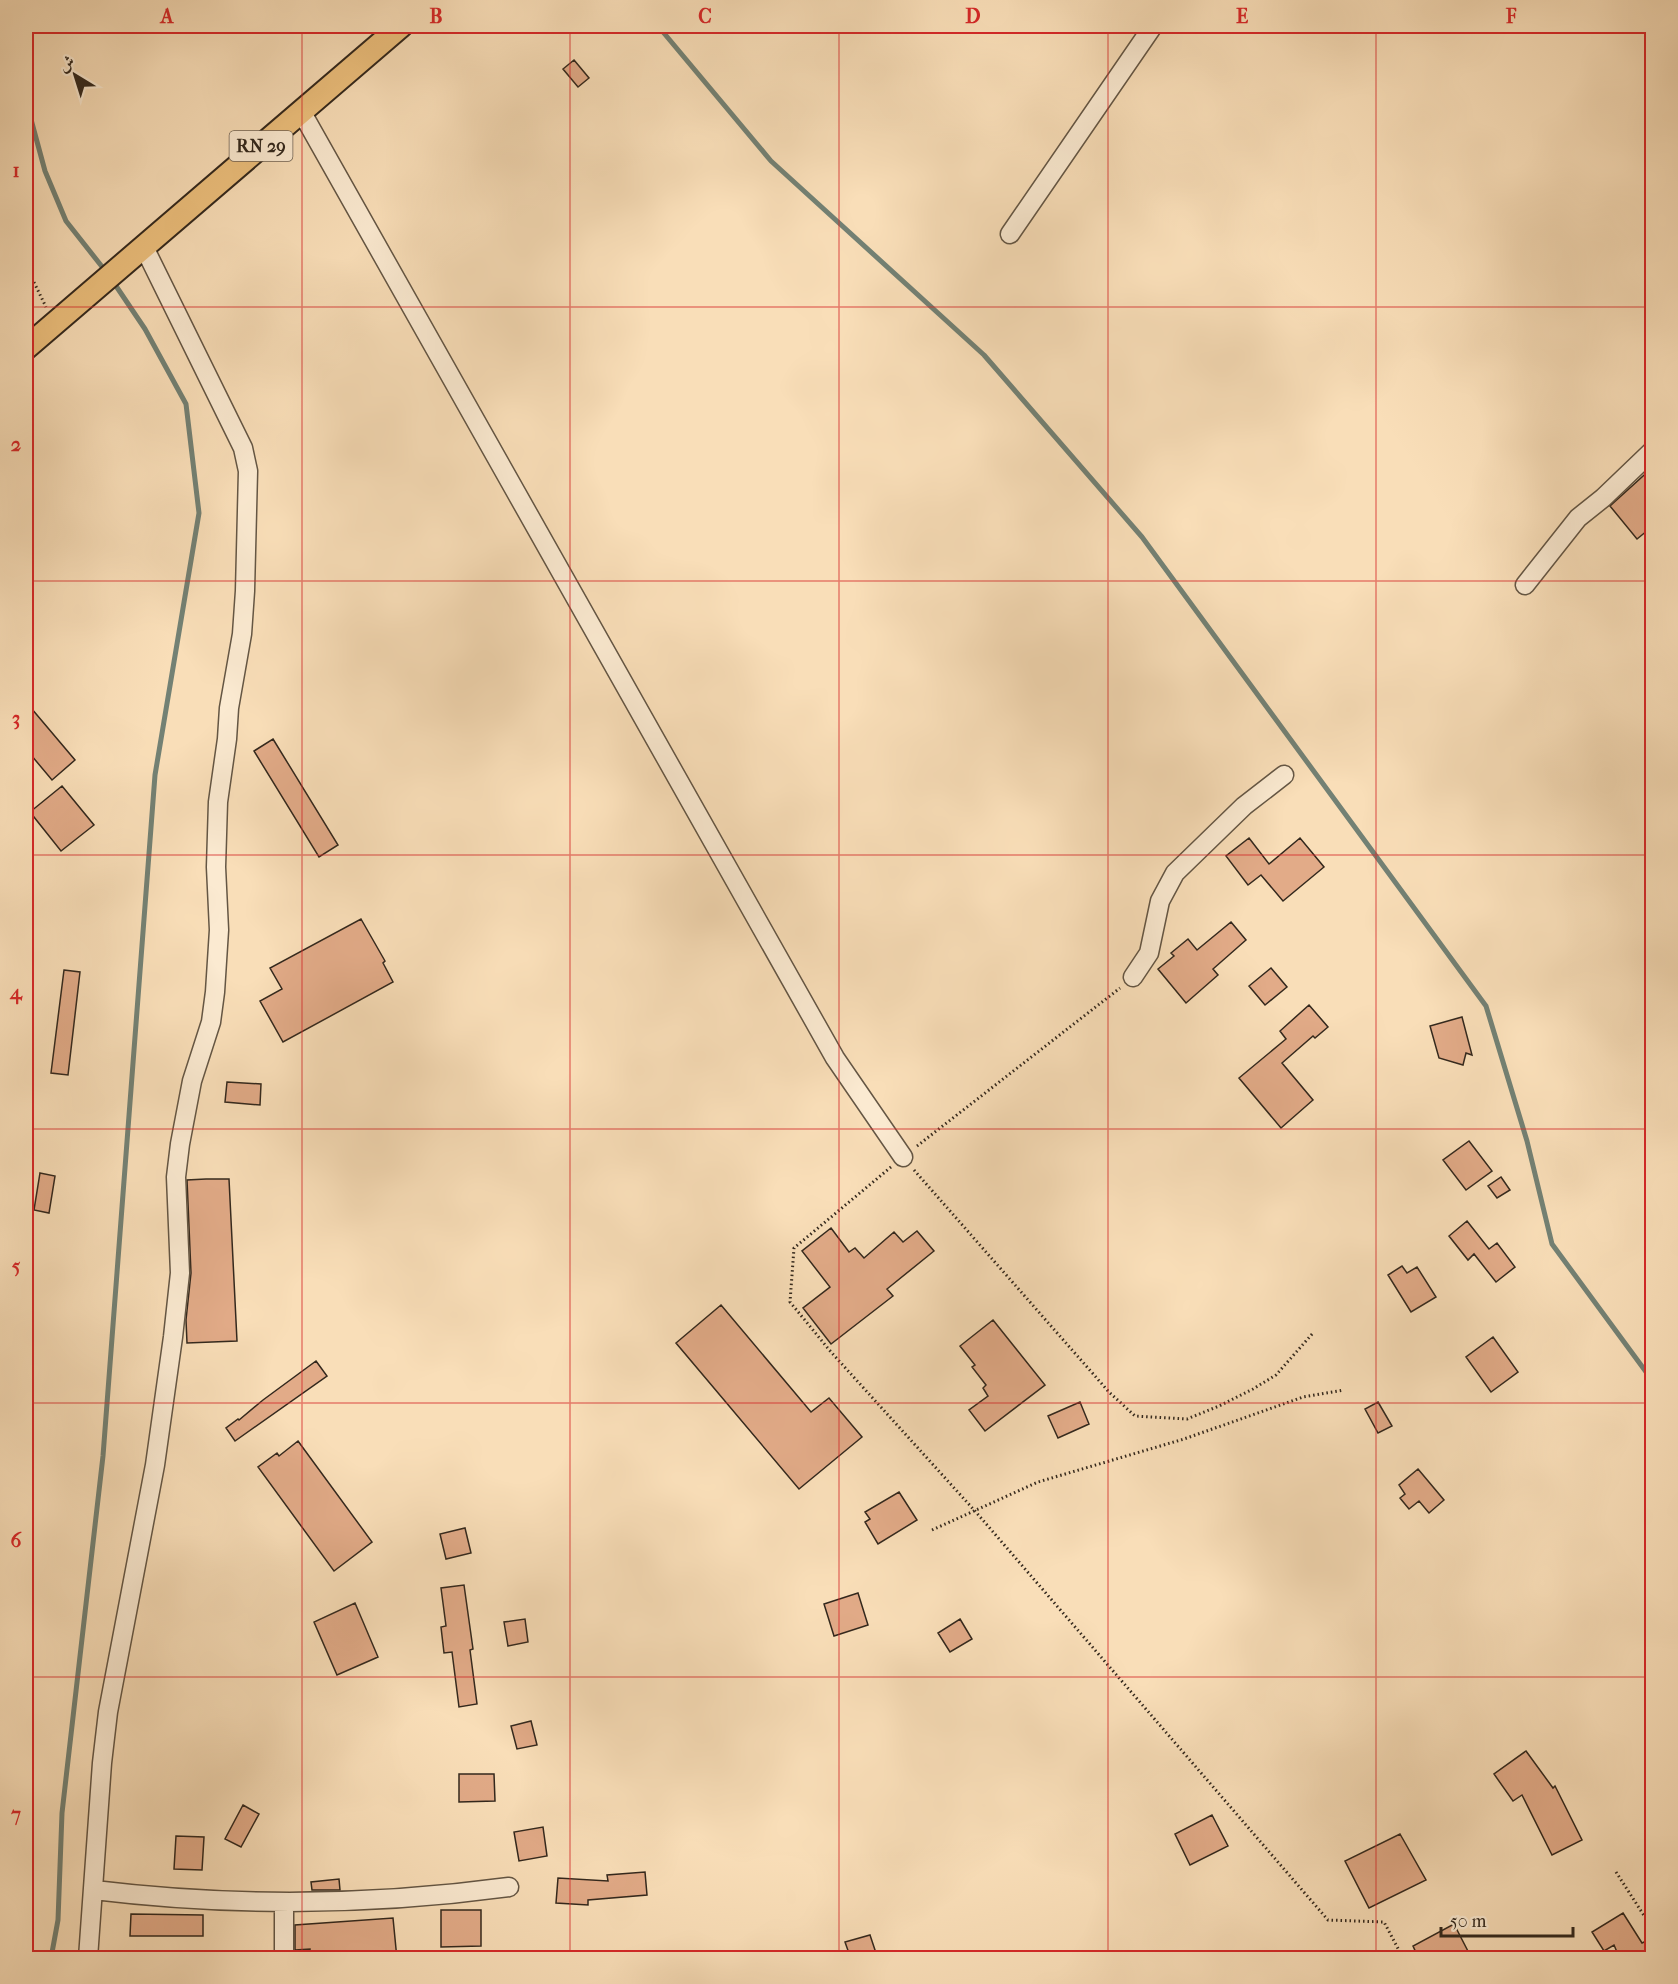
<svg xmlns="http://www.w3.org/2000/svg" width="1678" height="1984" font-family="'IM FELL French Canon',Amiri,serif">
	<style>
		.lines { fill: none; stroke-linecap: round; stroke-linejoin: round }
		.stream { stroke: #738174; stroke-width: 5 }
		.building { fill: #e2ab88; stroke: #33281d; stroke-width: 1.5 }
		.minor-casing { stroke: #645644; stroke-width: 21 }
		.major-casing { stroke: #33281d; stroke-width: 26 }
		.path { stroke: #33281d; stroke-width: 3; stroke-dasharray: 1.5 3; stroke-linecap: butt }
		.minor { stroke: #fbead1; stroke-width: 18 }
		.major { stroke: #ecbf7c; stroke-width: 22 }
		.grid { fill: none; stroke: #d62828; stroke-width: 1.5; stroke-opacity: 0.55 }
		.labels { text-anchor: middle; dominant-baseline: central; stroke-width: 6; stroke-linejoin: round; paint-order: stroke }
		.shield { fill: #fbead1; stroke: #6f6253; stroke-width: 1.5 }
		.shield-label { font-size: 18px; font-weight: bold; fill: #33281d }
		.neatline { fill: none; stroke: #d62828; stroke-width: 2 }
		.grid-label { font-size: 20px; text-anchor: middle; font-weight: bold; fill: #d62828 }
	</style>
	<rect width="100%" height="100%" fill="#f9deb8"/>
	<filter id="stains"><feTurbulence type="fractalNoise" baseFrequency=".00333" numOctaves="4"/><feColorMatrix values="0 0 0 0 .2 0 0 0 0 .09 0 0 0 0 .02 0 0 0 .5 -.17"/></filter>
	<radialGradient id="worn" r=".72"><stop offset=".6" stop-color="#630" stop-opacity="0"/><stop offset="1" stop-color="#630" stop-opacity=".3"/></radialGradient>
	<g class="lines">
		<!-- stream -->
		<path class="stream" d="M658 26 771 161 984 355 1142 537 1486 1006 1527 1141 1552 1244 1652 1380
			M26 101 45 171 66 221 107 273
			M51 1958 58 1920 62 1813 103 1456 155 775 199 513 186 404 145 329 112 280"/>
	</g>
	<!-- building -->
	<path class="building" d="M574 60 589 78 578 87 563 69Z
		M1653 467V526L1637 539 1610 506Z
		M26 702 75 760 52 780 26 749Z
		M273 739 338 845 319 857 254 751Z
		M62 786 94 825 61 851 30 812Z
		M1249 838 1269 864 1300 838 1324 867 1283 901 1261 875 1248 885 1226 856Z
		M361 919 385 961 383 963 393 982 283 1042 260 1001 282 989 270 968Z
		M1231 922 1246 940 1213 969 1218 975 1186 1003 1158 969 1174 956 1171 953 1188 939 1197 950Z
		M1271 968 1287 987 1265 1005 1249 986Z
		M64 970 80 972 68 1075 51 1073Z
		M1309 1005 1328 1027 1315 1038 1313 1036 1282 1063 1313 1100 1281 1128 1239 1078 1286 1039 1280 1031Z
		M1462 1017 1472 1055 1466 1053 1463 1065 1439 1058 1430 1026Z
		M227 1082 261 1084 260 1105 225 1102Z
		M1469 1141 1492 1171 1466 1190 1443 1160Z
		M40 1173 55 1176 49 1213 34 1210Z
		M1501 1177 1510 1190 1497 1198 1488 1186Z
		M206 1179H229L237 1341 187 1343 186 1320 191 1273 187 1180Z
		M1467 1221 1489 1249 1497 1243 1515 1267 1496 1282 1474 1254 1468 1260 1449 1236Z
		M831 1228 849 1252 855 1248 864 1258 894 1232 903 1242 917 1231 934 1251 887 1289 893 1296 831 1344 803 1308 830 1287 802 1251Z
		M1402 1266 1407 1273 1417 1267 1436 1297 1411 1312 1388 1275Z
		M721 1305 811 1412 829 1398 862 1437 799 1489 676 1343Z
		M993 1320 1045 1385 985 1431 969 1410 988 1396 983 1388 986 1385 972 1367 975 1365 960 1346Z
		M1493 1337 1518 1372 1491 1392 1466 1357Z
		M316 1361 327 1376 235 1441 226 1428 238 1419 239 1420 263 1400Z
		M1080 1402 1089 1424 1058 1438 1048 1416Z
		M1378 1402 1392 1426 1378 1433 1365 1409Z
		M298 1441 372 1542 334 1571 258 1467 277 1453 279 1456Z
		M1418 1469 1444 1500 1429 1513 1419 1501 1409 1509 1400 1498 1405 1494 1399 1485Z
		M899 1492 917 1520 878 1544 865 1522 870 1519 865 1512Z
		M465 1528 471 1553 446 1559 440 1534Z
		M464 1585 473 1649 470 1650 477 1704 459 1707 452 1652 444 1653 441 1627 446 1626 441 1588Z
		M858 1593 868 1625 834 1636 824 1604Z
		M355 1603 378 1657 337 1675 314 1622Z
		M525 1619 528 1642 508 1646 504 1622Z
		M960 1619 972 1639 950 1652 938 1633Z
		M531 1721 537 1745 517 1749 511 1726Z
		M1526 1751 1553 1788 1555 1786 1582 1840 1552 1855 1522 1795 1513 1801 1494 1774Z
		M459 1774H494L495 1801 459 1802Z
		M243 1805 259 1814 241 1847 225 1839Z
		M1212 1815 1228 1846 1190 1865 1175 1834Z
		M543 1827 547 1856 519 1861 514 1832Z
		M1400 1834 1426 1880 1369 1908 1345 1861Z
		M176 1836 204 1837 202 1870 174 1869Z
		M645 1872 647 1895 588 1900V1905L556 1903 558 1878 608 1881 607 1875Z
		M339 1879 340 1890H312L311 1882Z
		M441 1910H481V1946L441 1947Z
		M1623 1913 1642 1943 1653 1938V1959H1620L1614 1945 1604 1951 1592 1932Z
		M131 1914 203 1915V1936H130Z
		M393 1918 397 1959H310V1949L295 1950V1925Z
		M1454 1924 1472 1959H1419L1413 1946Z
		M870 1935 878 1959H851L845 1942Z"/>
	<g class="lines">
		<defs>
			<path id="minor" d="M301 111 835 1058 903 1157
				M1010 234 1153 26
				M1525 585 1578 518 1603 498 1652 451
				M1133 977 1149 953 1160 901 1175 873 1244 806 1284 775
				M94 1890C234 1907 369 1906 509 1887
				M284 1903V1958
				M88 1958 102 1763 108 1712 155 1465 173 1337 180 1273 176 1177 180 1144 192 1081 211 1022 215 992 219 930 216 867 218 802 227 739 229 708 242 634 245 591 248 471 243 448 144 247"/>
			<path id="major" d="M26 348 401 26"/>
		</defs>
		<!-- minor casing -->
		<use href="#minor" class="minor-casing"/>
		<!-- major casing -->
		<use href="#major" class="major-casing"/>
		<!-- path -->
		<path class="path" d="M26 266 46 307
			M917 1146 1120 988
			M891 1167 794 1248 790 1302 831 1352 975 1511 1328 1920 1384 1922 1403 1958
			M914 1170 1109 1392 1135 1416 1187 1419 1219 1406 1253 1389 1276 1375 1313 1333
			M932 1530 1038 1482 1184 1439 1303 1397 1344 1390
			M1616 1872 1652 1928"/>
		<!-- minor -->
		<use href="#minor" class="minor"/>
		<!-- major -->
		<use href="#major" class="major"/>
	</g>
	<!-- grid -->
	<path class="grid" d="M302 26V1958M570 26V1958M839 26V1958M1108 26V1958M1376 26V1958M26 307H1652M26 581H1652M26 855H1652M26 1129H1652M26 1403H1652M26 1677H1652"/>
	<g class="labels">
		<!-- shield labels -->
		<rect class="shield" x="229.5" y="131" width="63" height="30" rx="4.5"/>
		<g class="shield-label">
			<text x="261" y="146">RN 29</text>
		</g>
	</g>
	<!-- margin -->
	<rect width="1678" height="1984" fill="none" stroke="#f9deb8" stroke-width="66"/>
	<!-- north arrow -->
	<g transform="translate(75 75) rotate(322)" stroke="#fbead1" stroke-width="4.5" paint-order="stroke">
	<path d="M0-4.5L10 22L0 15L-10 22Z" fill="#33281d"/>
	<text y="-9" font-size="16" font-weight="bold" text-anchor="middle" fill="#33281d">ش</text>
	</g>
	<!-- scale -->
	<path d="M1441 1927v9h132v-9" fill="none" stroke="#33281d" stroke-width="3"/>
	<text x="1450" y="1927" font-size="18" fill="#33281d" stroke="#fbead1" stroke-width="4.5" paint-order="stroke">50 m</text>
	<rect x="33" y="33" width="1612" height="1918" class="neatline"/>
	<g class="grid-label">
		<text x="167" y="23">A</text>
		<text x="436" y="23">B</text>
		<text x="705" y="23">C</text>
		<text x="973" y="23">D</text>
		<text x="1242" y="23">E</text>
		<text x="1511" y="23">F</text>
		<text x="16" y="177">1</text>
		<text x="16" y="451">2</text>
		<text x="16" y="725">3</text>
		<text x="16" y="999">4</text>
		<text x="16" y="1273">5</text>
		<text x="16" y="1547">6</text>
		<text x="16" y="1821">7</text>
	</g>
	<rect width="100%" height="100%" filter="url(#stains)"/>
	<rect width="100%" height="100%" fill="url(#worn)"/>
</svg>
